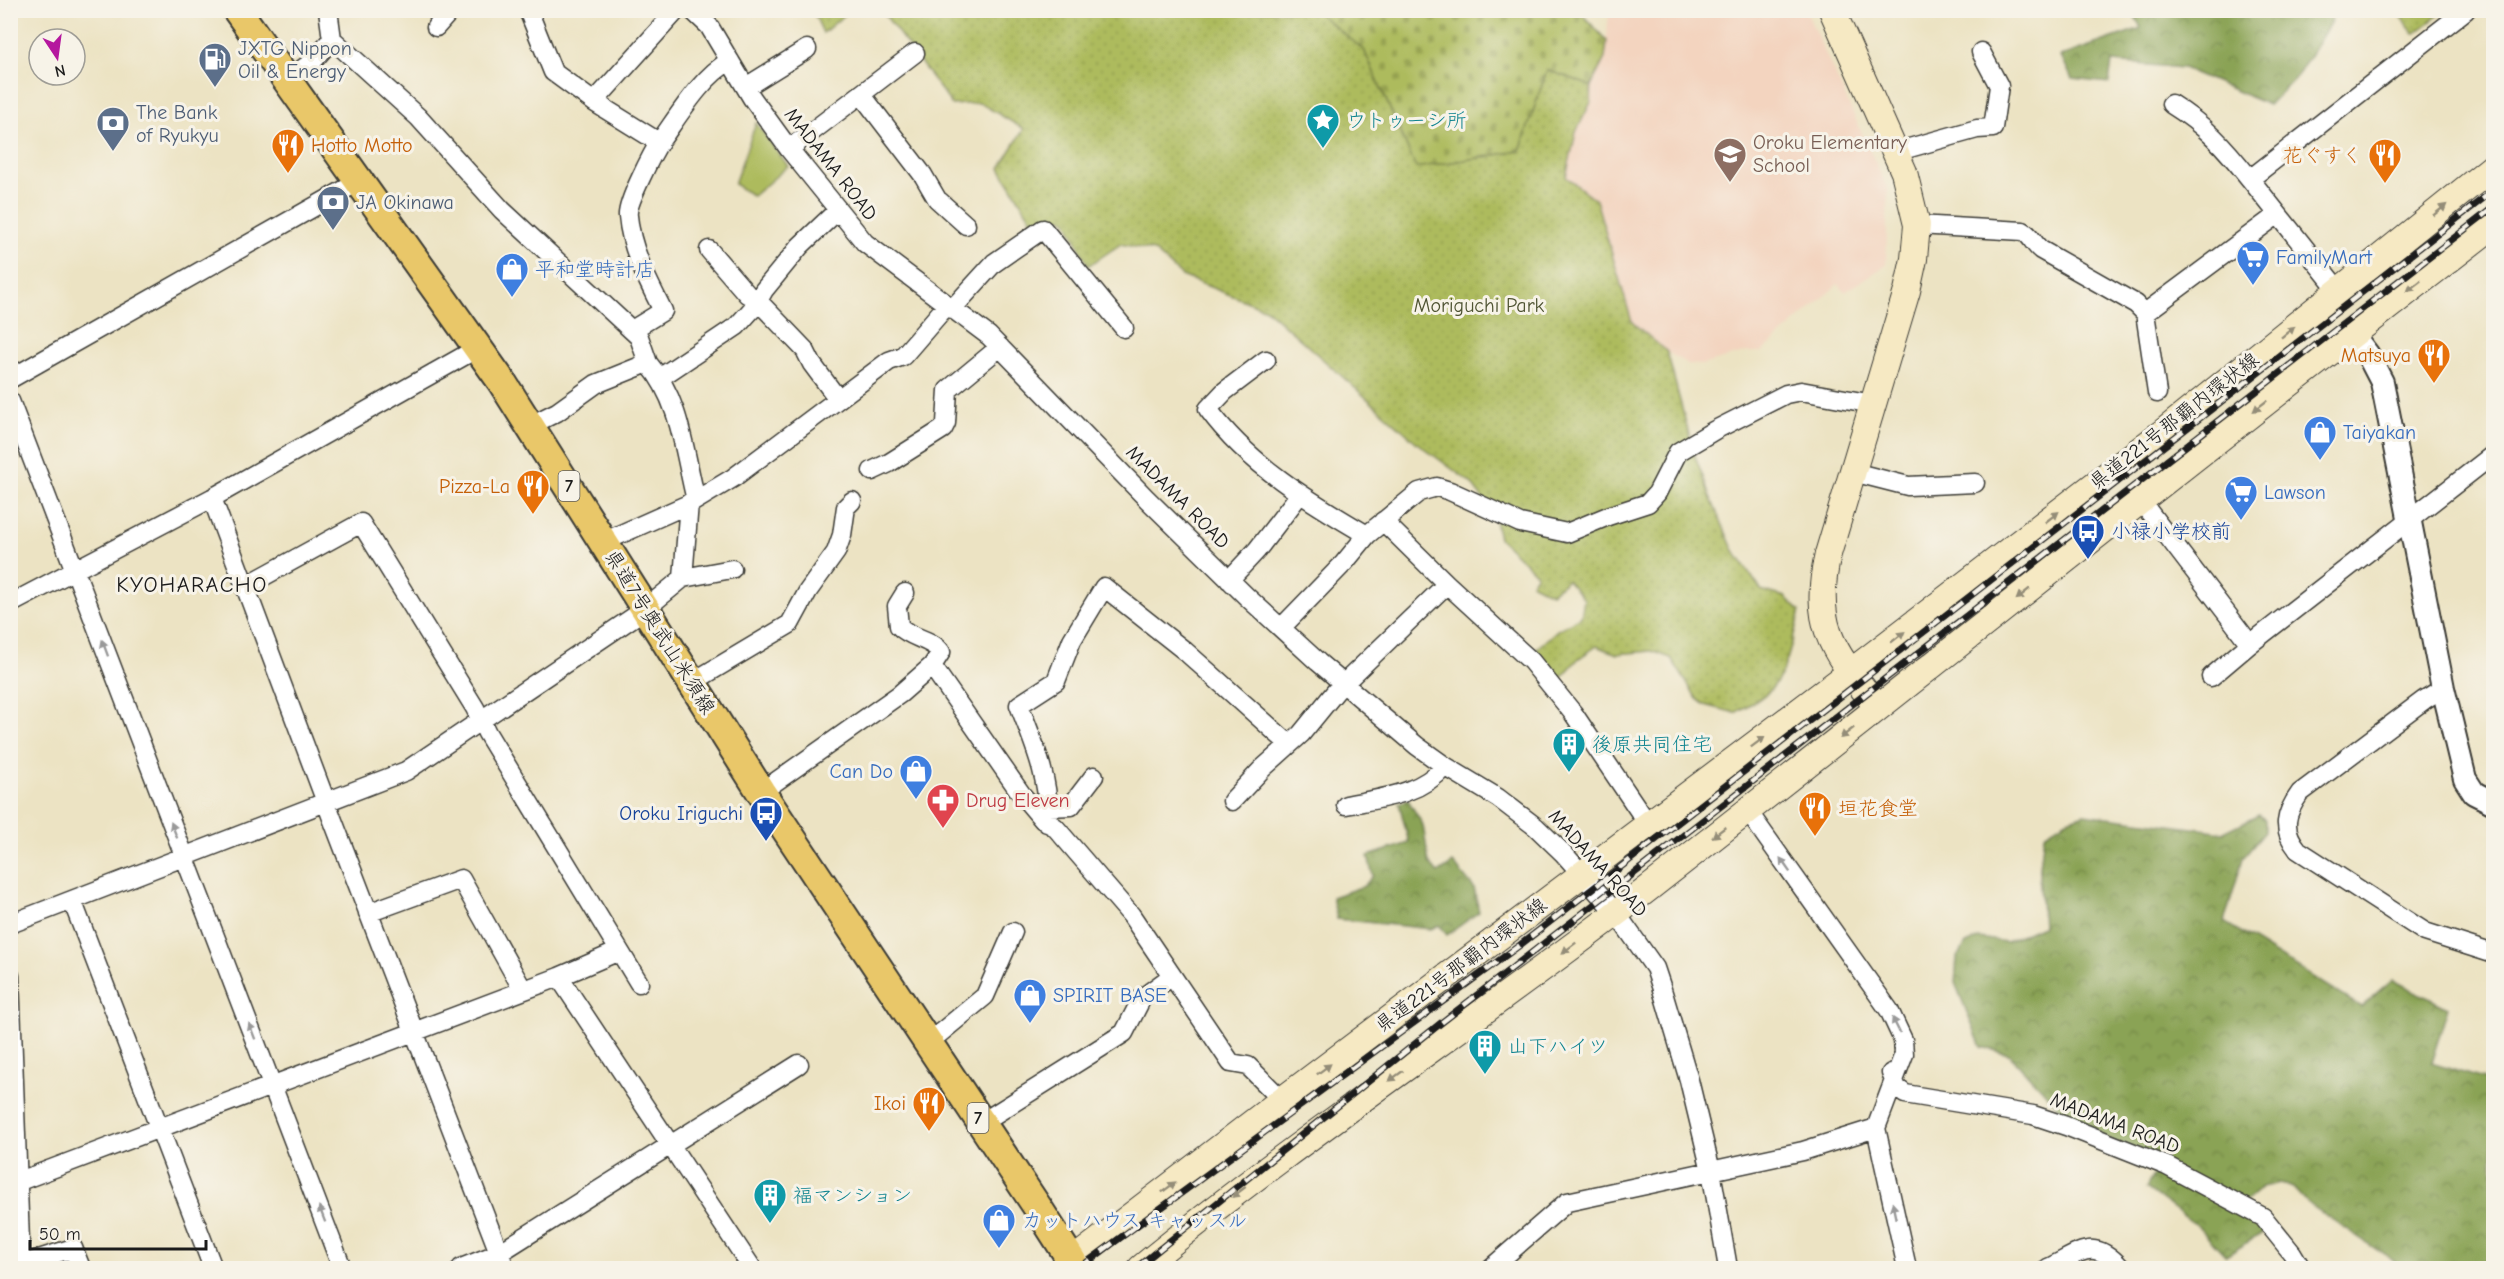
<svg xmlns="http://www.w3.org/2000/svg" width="2504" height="1279" font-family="'Comic Neue','Klee One',sans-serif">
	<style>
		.built { fill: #f3d4bf }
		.grass { fill: #adbb5d; stroke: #646c3c; stroke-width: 1.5 }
		.forest { fill: url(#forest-crowns); stroke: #536038; stroke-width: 1.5 }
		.cemetery { fill: url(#cemetery-stones); stroke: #646c3c; stroke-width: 1.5 }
		.park { fill: url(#park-dots); stroke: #646c3c; stroke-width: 1.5 }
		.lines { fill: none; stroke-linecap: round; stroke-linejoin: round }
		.minor-casing { stroke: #3b3a35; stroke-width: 21 }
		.tertiary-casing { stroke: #3b3a35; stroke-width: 26 }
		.secondary-casing { stroke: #3b3a35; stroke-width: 28 }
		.primary-casing { stroke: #3b3a35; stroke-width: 32 }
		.minor { stroke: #fff; stroke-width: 18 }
		.tertiary { stroke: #fff; stroke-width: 22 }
		.secondary { stroke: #f6e9c3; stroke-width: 26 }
		.primary { stroke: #e9c769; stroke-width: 28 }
		.rail-casing { stroke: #1c1c1c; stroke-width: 7 }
		.rail { stroke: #f7f3e8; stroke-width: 4.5; stroke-dasharray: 14; stroke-linecap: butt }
		.oneway { fill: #948d78 }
		.oneway2 { fill: #999 }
		.labels { text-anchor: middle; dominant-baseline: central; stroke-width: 6; stroke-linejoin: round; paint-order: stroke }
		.shield { fill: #f7f3e8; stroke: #5e5c59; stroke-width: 1.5 }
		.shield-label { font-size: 18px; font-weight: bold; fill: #1c1c1c }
		.service-label { font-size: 20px; fill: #4e5e75; stroke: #f7f3e8; text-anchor: start }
		.culture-label { font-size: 20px; fill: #0d838f; stroke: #f7f3e8; text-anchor: start }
		.education-label { font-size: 20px; fill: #785e54; stroke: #f7f3e8; text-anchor: start }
		.food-label { font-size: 20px; fill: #c56008; stroke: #f7f3e8; text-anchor: end }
		.street-label { font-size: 20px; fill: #1c1c1c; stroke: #f7f3e8 }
		.shop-label { font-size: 20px; fill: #366cbe; stroke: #f7f3e8; text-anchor: start }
		.park-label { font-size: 20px; fill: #4f5433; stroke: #f7f3e8 }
		.transit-label { font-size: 20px; fill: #164399; stroke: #f7f3e8; text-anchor: start }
		.health-label { font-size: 20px; fill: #be3a42; stroke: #f7f3e8; text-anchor: start }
		.quarter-label { font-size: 22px; letter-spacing: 1.5px; fill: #1c1c1c; stroke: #f7f3e8 }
	</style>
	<defs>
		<pattern id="forest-crowns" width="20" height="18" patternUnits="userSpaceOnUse" patternTransform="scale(1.5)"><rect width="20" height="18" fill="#8aa354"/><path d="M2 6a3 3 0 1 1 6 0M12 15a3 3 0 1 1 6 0" fill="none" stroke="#708445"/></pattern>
		<pattern id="cemetery-stones" width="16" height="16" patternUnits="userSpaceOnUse" patternTransform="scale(1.5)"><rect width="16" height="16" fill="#adbb5d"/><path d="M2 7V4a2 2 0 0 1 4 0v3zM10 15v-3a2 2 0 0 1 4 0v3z" fill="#94a050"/></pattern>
		<pattern id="park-dots" width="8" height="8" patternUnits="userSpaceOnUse" patternTransform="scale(1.5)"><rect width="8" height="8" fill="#adbb5d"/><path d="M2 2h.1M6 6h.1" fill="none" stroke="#94a050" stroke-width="1.8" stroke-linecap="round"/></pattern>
	</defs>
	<rect width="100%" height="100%" fill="#f7f3e8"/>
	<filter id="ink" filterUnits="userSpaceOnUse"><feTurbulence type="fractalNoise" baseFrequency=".0167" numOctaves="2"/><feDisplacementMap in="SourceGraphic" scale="12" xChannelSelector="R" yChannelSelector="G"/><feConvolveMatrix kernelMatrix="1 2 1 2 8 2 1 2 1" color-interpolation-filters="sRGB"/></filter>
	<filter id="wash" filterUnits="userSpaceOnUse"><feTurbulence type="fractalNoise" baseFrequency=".008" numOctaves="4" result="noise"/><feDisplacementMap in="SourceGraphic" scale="24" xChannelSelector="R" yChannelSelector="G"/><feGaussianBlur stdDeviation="1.35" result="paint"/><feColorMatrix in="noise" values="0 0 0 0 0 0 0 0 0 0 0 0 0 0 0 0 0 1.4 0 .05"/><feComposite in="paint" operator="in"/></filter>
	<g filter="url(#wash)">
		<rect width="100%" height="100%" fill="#ece3c3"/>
		<!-- built -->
		<path class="built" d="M1609 11H1806L1888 190 1886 265 1845 292 1838 284 1762 352H1747L1701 365 1688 364 1667 352 1632 322 1596 200 1566 177 1576 132 1591 102V86L1605 58Z"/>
		<!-- grass -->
		<path class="grass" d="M756 123 788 166 753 196 734 184Z"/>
		<!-- forest -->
		<path class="forest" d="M2132 11H2331L2332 20 2298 75 2269 105 2183 68 2112 62 2109 83 2072 79 2061 56 2141 28Z
			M1408 800 1423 825 1429 863 1438 873 1453 863 1474 888 1479 912 1447 935 1439 925 1431 929 1337 919 1332 897 1364 886 1373 876 1368 856 1409 843 1399 803Z
			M2084 814 2224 832 2259 815 2265 820V832L2243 858 2224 922 2361 1007 2393 980 2448 1008 2431 1063 2493 1082V1268H2401V1266L2306 1202 2293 1188 2280 1183 2262 1187 2240 1206 2264 1232 2226 1256 2200 1228 2146 1188 2154 1173 2140 1164 2116 1156 2080 1131 2009 1054 1981 1047 1955 983 1957 957 1966 944 1979 938 2006 942 2043 926 2039 875 2044 834 2067 820Z"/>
		<!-- cemetery -->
		<path class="cemetery" d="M1315 11H1579L1607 41 1605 58 1591 86 1547 70 1520 151 1416 168 1364 50Z"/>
		<!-- park -->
		<path class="park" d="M813 11H849L823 33Z
			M882 11H1315L1364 50 1416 168 1520 151 1547 70 1591 86V102L1576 132 1566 177 1596 200 1632 322 1667 352 1693 450 1711 499 1733 549 1761 590 1785 597 1800 611C1794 633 1788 668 1774 686 1764 698 1748 705 1735 713L1705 705 1697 699 1671 658 1652 651 1617 654 1597 646 1578 659 1561 678H1556L1536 649 1557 630 1581 617 1584 599 1567 580 1551 593 1531 583 1537 574 1499 538 1493 512 1471 483 1417 443 1266 309 1182 276 1154 251 1121 244 1088 266 1067 221 1062 218 1034 224 1000 168 1024 129 980 103 952 105Z
			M2396 11H2444L2414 34Z"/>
	</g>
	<g filter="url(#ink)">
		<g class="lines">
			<defs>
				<path id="minor" d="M328 10 332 39 418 117 502 210 639 337 648 363
					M528 10 553 72 594 102 652 138 661 140C679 115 703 75 730 61
					M692 10 709 26 752 98 789 149 865 243 989 336 1147 499 1247 597 1318 662 1417 746 1445 766 1498 798 1536 827 1564 854 1616 913 1655 968 1661 986 1689 1080 1711 1171 1728 1268
					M436 27 451 10
					M286 81 312 62 332 39
					M746 87 807 49
					M861 94 923 175 937 199 966 225
					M594 102 677 10
					M2171 104C2205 125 2225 147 2250 179
					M789 149 915 53
					M1895 152 1977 129 1993 128 1999 86 1981 52
					M1917 225 2023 231C2032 236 2033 244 2041 250L2136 304 2145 313 2157 393
					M709 250 747 294 757 300 805 350 812 364 838 399
					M2339 291 2250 179 2466 10
					M952 309 994 263 1043 229 1124 328
					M2145 313 2277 215
					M632 330 663 311C648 281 631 250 628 216 626 204 653 152 661 140
					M1266 360 1225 391 1208 409C1249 465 1309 501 1367 535
					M661 377 737 326 755 306 764 290 800 246 837 211
					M10 379 358 182
					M10 401 342 1268
					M531 425 557 412 596 384 648 363C681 401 684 453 696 500
					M872 471 889 463 943 429 946 423 948 390 1000 347
					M1853 472 1908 486 1975 483
					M212 498 332 818 505 1268
					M2140 500 2250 644 2494 454
					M1383 521 1447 584 1531 661 1573 713 1648 824
					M603 542 693 502 733 478 889 361 903 356 947 305
					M683 578 732 569
					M1229 580 1257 550 1300 494
					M244 587 361 523 475 708 487 733 639 983
					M905 593 897 606 899 626C911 639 931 638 941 652L932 666
					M10 604 212 498 478 348
					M1281 628 1344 563 1367 535 1419 492 1437 487 1450 491 1520 523 1567 533 1608 516 1648 503 1657 493 1678 452 1715 430 1786 394 1801 391 1873 404
					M2211 677 2250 644
					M691 683 790 624 808 591 836 552 842 535 846 507 852 501
					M2443 688 2424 700 2300 793C2285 814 2281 829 2298 850L2425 932 2494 954
					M761 792 900 694 932 666 1022 795 1043 820 1055 827 1131 915 1231 1063 1248 1066 1282 1100
					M1232 801 1262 769 1301 734 1336 691 1447 584
					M1346 805C1382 798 1420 795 1445 766
					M1049 807 1071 806 1094 776
					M1747 810 1889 1010 1903 1040 1904 1054 1876 1128 1907 1268
					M1047 823C1052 784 1033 741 1019 705L1056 681 1072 640 1104 587 1185 651 1289 744
					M72 900 213 1268
					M368 913 461 879 523 990
					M10 924 406 771 644 610 683 578 689 503
					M10 976 21 1268
					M559 977 752 1268
					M928 1043 985 996 1013 932
					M1891 1073 1897 1088 1905 1094 2033 1115 2066 1126 2167 1166 2263 1217 2292 1253 2301 1268
					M981 1123 1124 1033 1142 998 1172 976
					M17 1182 559 977 619 951
					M20 1265 73 1248 81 1268
					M461 1268 499 1253 799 1064
					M1491 1268 1567 1202 1803 1151 1876 1128
					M2048 1268C2080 1253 2093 1236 2121 1268"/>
				<path id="tertiary" d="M2352 334 2368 355 2382 382 2443 688 2465 779 2474 793 2494 803"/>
				<path id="secondary" d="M1832 10 1904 172 1917 225 1914 259 1907 291 1828 554C1811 629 1835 652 1878 708
					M1063 1268 1282 1100 1851 672 2163 432 2494 166
					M1141 1268C1304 1134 1482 1018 1649 888 1931 668 2210 443 2494 225"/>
				<path id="primary" d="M237 10 502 382 761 792 1038 1208 1072 1261 1074 1268"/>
			</defs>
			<!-- minor casing -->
			<use href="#minor" class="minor-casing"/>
			<!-- tertiary casing -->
			<use href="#tertiary" class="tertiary-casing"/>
			<!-- secondary casing -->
			<use href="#secondary" class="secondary-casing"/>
			<!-- primary casing -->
			<use href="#primary" class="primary-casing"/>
			<!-- minor -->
			<use href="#minor" class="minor"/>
			<!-- tertiary -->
			<use href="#tertiary" class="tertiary"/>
			<!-- secondary -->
			<use href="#secondary" class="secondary"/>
			<!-- primary -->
			<use href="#primary" class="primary"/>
			<defs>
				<path id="rail" d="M1079 1268 1520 945 2494 190
					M1136 1268 1441 1023 2494 207"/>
			</defs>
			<!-- rail casing -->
			<use href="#rail" class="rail-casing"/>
			<!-- rail -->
			<use href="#rail" class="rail"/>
		</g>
		<!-- one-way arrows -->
		<defs><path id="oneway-solid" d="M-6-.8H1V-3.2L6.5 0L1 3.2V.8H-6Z" transform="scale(1.5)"/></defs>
		<g class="oneway">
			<use href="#oneway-solid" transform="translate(2440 210) rotate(-39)"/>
			<use href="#oneway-solid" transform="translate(2414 286) rotate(142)"/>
			<use href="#oneway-solid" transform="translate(2288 332) rotate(-39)"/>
			<use href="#oneway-solid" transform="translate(2260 406) rotate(142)"/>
			<use href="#oneway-solid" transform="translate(2052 517) rotate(-38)"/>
			<use href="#oneway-solid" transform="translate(2023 594) rotate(141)"/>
			<use href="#oneway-solid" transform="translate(1898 637) rotate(-38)"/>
			<use href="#oneway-solid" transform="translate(1847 733) rotate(142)"/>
			<use href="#oneway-solid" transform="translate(1758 742) rotate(-37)"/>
			<use href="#oneway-solid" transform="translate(1719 832) rotate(142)"/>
			<use href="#oneway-solid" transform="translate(1569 948) rotate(143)"/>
			<use href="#oneway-solid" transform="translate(1324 1069) rotate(-37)"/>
			<use href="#oneway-solid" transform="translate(1396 1076) rotate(144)"/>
			<use href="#oneway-solid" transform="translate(1169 1187) rotate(-37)"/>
			<use href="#oneway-solid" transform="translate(1239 1192) rotate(142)"/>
		</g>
		<g class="oneway2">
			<use href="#oneway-solid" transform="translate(105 648) rotate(-110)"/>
			<use href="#oneway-solid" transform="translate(174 830) rotate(-111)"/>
			<use href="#oneway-solid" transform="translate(1785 865) rotate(-125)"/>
			<use href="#oneway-solid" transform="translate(1896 1025) rotate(-116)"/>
			<use href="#oneway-solid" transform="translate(252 1031) rotate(-111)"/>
			<use href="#oneway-solid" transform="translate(1894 1211) rotate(-102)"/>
			<use href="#oneway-solid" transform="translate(322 1214) rotate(-111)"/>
		</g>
	</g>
	<!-- icons -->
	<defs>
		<symbol id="fuel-pin" viewBox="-11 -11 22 30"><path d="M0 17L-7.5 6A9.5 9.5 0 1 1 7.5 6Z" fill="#5c6f8a" stroke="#f7f3e8"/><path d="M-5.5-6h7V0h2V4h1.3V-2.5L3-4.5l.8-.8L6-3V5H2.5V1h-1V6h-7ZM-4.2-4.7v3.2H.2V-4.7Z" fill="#fff"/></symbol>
		<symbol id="sight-pin" viewBox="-11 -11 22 30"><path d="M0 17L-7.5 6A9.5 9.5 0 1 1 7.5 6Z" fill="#0f9aa8" stroke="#f7f3e8"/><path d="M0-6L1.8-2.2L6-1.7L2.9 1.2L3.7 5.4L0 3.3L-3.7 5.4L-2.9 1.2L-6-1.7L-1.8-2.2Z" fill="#fff"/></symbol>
		<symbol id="bank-pin" viewBox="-11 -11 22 30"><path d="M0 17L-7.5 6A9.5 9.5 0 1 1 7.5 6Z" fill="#5c6f8a" stroke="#f7f3e8"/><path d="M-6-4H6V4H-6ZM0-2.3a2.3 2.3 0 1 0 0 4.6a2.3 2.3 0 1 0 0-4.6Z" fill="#fff"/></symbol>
		<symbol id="restaurant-pin" viewBox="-11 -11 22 30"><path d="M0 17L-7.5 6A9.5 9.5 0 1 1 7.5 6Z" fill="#e8710a" stroke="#f7f3e8"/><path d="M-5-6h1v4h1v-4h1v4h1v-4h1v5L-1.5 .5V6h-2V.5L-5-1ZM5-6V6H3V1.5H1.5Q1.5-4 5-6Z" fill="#fff"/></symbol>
		<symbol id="school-pin" viewBox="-11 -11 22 30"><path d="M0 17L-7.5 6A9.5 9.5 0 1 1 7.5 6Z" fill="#8d6e63" stroke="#f7f3e8"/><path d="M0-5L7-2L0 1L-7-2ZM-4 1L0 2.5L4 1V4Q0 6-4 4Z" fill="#fff"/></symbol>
		<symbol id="supermarket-pin" viewBox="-11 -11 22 30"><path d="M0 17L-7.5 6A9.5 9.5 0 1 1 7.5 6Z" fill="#3f7fe0" stroke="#f7f3e8"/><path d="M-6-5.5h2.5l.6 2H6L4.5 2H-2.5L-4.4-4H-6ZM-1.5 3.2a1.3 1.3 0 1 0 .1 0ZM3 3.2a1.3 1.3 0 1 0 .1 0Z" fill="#fff"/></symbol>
		<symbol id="shop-pin" viewBox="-11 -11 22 30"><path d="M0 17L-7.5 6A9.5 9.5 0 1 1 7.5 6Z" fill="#3f7fe0" stroke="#f7f3e8"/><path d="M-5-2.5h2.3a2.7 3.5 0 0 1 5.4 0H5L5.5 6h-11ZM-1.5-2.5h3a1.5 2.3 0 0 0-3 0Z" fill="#fff"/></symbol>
		<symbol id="bus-pin" viewBox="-11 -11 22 30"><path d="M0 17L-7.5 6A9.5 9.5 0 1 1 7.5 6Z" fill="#1a4fb4" stroke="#f7f3e8"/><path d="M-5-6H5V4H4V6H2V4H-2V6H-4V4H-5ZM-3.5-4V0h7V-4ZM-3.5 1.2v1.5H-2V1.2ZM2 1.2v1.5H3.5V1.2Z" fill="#fff"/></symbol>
		<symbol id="building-pin" viewBox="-11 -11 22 30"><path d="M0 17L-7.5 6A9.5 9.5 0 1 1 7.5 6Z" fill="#0f9aa8" stroke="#f7f3e8"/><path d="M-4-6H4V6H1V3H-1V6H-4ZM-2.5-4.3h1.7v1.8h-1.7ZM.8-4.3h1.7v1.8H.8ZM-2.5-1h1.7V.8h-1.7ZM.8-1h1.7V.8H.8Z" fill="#fff"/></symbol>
		<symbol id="pharmacy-pin" viewBox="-11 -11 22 30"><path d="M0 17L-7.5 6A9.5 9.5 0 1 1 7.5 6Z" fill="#e0444e" stroke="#f7f3e8"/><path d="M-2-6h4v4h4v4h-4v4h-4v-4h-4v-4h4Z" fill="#fff"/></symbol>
	</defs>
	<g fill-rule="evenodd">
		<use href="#fuel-pin" x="196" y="40" width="38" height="52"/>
		<use href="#sight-pin" x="1304" y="101" width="38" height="52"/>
		<use href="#bank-pin" x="94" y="104" width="38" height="52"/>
		<use href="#restaurant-pin" x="269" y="126" width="38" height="52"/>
		<use href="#school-pin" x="1711" y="135" width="38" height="52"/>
		<use href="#restaurant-pin" x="2366" y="136" width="38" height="52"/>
		<use href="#bank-pin" x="314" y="183" width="38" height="52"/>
		<use href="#supermarket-pin" x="2234" y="238" width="38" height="52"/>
		<use href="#shop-pin" x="493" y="250" width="38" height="52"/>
		<use href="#restaurant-pin" x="2415" y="336" width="38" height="52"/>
		<use href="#shop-pin" x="2301" y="413" width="38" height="52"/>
		<use href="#restaurant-pin" x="514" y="467" width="38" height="52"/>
		<use href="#supermarket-pin" x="2222" y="473" width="38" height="52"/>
		<use href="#bus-pin" x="2069" y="512" width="38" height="52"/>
		<use href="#building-pin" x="1550" y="725" width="38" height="52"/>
		<use href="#shop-pin" x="897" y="752" width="38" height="52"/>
		<use href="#pharmacy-pin" x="924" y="781" width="38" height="52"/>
		<use href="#restaurant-pin" x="1796" y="789" width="38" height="52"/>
		<use href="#bus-pin" x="747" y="794" width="38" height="52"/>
		<use href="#shop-pin" x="1011" y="976" width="38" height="52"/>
		<use href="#building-pin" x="1466" y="1027" width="38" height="52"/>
		<use href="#restaurant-pin" x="910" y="1084" width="38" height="52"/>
		<use href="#building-pin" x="751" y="1176" width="38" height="52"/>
		<use href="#shop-pin" x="980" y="1201" width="38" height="52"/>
	</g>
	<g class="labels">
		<!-- shield labels -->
		<g class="shield">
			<rect x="558.5" y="471" width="21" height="30" rx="4.5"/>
			<rect x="967.5" y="1103" width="21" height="30" rx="4.5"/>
		</g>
		<g class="shield-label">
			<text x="569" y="486">7</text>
			<text x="978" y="1118">7</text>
		</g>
		<!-- service labels -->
		<g class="service-label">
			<text x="238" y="48">JXTG Nippon<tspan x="238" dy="23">Oil &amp; Energy</tspan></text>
			<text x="136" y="112">The Bank<tspan x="136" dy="23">of Ryukyu</tspan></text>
			<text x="356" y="202">JA Okinawa</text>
		</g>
		<!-- culture labels -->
		<g class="culture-label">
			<text x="1346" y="120">ウトゥーシ所</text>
			<text x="1592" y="744">後原共同住宅</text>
			<text x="1508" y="1046">山下ハイツ</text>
			<text x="793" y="1195">福マンション</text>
		</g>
		<!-- education labels -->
		<g class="education-label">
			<text x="1753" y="142">Oroku Elementary<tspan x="1753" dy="23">School</tspan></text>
		</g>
		<!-- food labels -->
		<g class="food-label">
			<text x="311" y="145" text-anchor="start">Hotto Motto</text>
			<text x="2362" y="155">花ぐすく</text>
			<text x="2411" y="355">Matsuya</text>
			<text x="510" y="486">Pizza-La</text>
			<text x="1838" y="808" text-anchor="start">垣花食堂</text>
			<text x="906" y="1103">Ikoi</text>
		</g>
		<!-- street labels -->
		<g class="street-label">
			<text transform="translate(831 164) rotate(52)">MADAMA ROAD</text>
			<text transform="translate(2174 421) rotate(-38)">県道221号那覇内環状線</text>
			<text transform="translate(1178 497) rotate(45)">MADAMA ROAD</text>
			<text transform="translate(660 632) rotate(58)">県道7号奥武山米須線</text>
			<text transform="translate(1598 863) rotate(48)">MADAMA ROAD</text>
			<text transform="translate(1461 965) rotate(-37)">県道221号那覇内環状線</text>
			<text transform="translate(2115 1123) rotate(21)">MADAMA ROAD</text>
		</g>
		<!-- shop labels -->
		<g class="shop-label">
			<text x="2276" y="257">FamilyMart</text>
			<text x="535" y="269">平和堂時計店</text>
			<text x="2343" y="432">Taiyakan</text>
			<text x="2264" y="492">Lawson</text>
			<text x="893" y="771" text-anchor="end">Can Do</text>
			<text x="1053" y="995">SPIRIT BASE</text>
			<text x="1022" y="1220">カットハウス キャッスル</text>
		</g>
		<!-- park labels -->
		<g class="park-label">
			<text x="1479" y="305">Moriguchi Park</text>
		</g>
		<!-- transit labels -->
		<g class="transit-label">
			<text x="2111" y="531">小禄小学校前</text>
			<text x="743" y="813" text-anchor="end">Oroku Iriguchi</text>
		</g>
		<!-- health labels -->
		<g class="health-label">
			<text x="966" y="800">Drug Eleven</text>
		</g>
		<!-- quarter labels -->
		<g class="quarter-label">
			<text x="192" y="585">KYOHARACHO</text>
		</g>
	</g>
	<!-- margin -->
	<rect width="2504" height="1279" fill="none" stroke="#f7f3e8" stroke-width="36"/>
	<!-- north arrow -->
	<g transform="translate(57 57) rotate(167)"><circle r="28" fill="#f7f3e8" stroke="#9f9d96" stroke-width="1.5"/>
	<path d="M0-4.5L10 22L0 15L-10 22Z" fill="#b5179e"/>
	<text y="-9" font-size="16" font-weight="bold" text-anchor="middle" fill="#1c1c1c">N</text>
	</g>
	<!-- scale -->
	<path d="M30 1240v9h176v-9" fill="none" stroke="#1c1c1c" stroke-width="3"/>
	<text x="39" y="1240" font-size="18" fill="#1c1c1c" stroke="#f7f3e8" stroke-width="4.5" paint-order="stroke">50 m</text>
</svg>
